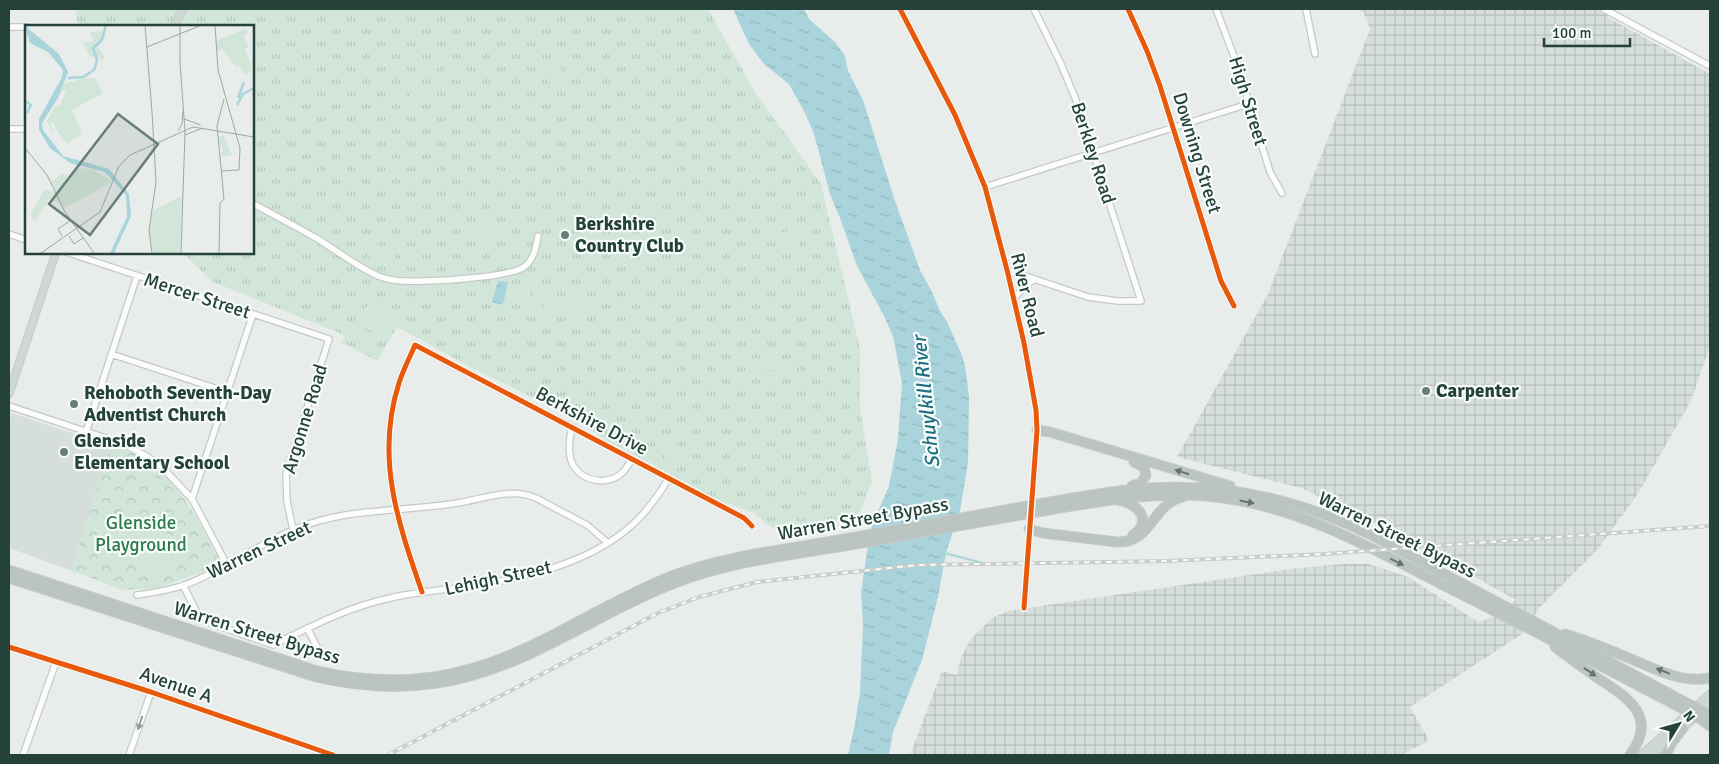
<svg xmlns="http://www.w3.org/2000/svg" width="1719" height="764" font-family="Signika,sans-serif">
	<style>
		.built { fill: #d6dedb }
		.industrial { fill: url(#industrial-grid) }
		.grass { fill: url(#grass-tufts) }
		.forest { fill: url(#forest-crowns) }
		.pitch { fill: #d1e6d8 }
		.water { fill: url(#water-ripples) }
		.lines { fill: none; stroke-linecap: round; stroke-linejoin: round }
		.stream { stroke: #a9d4db; stroke-width: 2 }
		.minor-casing { stroke: #c5cac8; stroke-width: 8 }
		.major-casing { stroke: #c3ccc9; stroke-width: 9 }
		.highway-casing { stroke: #c3ccc9; stroke-width: 11 }
		.minor { stroke: #fcfcfc; stroke-width: 5.5 }
		.major { stroke: #cfd7d5; stroke-width: 7 }
		.highway { stroke: #bcc4c2; stroke-width: 9 }
		.rail-casing { stroke: #c9cdcc; stroke-width: 4 }
		.rail { stroke: #f7fbf9; stroke-width: 2; stroke-dasharray: 5.5; stroke-linecap: butt }
		.highway-bridge-casing { stroke: #c3ccc9; stroke-width: 11; stroke-linecap: butt }
		.highway-bridge { stroke: #bcc4c2; stroke-width: 9 }
		.cycleway-casing { stroke: #f7fbf9; stroke-width: 8 }
		.cycleway { stroke: #e8590c; stroke-width: 5 }
		.oneway { fill: #617670 }
		.oneway2 { fill: #909f9b }
		.poi-dot { fill: #697e78; stroke: #f7fbf9; stroke-width: 2 }
		.labels { text-anchor: middle; dominant-baseline: central; stroke-width: 4.5; stroke-linejoin: round; paint-order: stroke }
		.street-label { font-size: 19px; fill: #24423a; stroke: #f7fbf9 }
		.poi-label { font-size: 19px; font-weight: bold; fill: #24423a; stroke: #f7fbf9; text-anchor: start }
		.park-label { font-size: 19px; fill: #2d7a4b; stroke: #f7fbf9 }
		.water-label { font-size: 20px; font-style: italic; fill: #1c6f80; stroke: #f7fbf9 }
		.inset-river { fill: none; stroke: #a9d4db; stroke-width: 2.5 }
		.inset-road { fill: none; stroke: #9aa9a4; stroke-width: 1 }
		.view { fill: #697e78; fill-opacity: 0.15; stroke: #697e78; stroke-width: 2.5 }
		.inset-edge { fill: none; stroke: #24423a; stroke-width: 2.5 }
	</style>
	<defs>
		<pattern id="industrial-grid" width="8" height="8" patternUnits="userSpaceOnUse" patternTransform="scale(1.25)"><rect width="8" height="8" fill="#d6dedb"/><path d="M0 4h8M4 0v8" fill="none" stroke="#b8c0bd"/></pattern>
		<pattern id="grass-tufts" width="24" height="20" patternUnits="userSpaceOnUse" patternTransform="scale(1.25)"><rect width="24" height="20" fill="#d1e6d8"/><path d="M3 7l-1-3M5 7V3M7 7l1-3M15 17l-1-3M17 17v-4M19 17l1-3" fill="none" stroke="#b3c6ba"/></pattern>
		<pattern id="forest-crowns" width="20" height="18" patternUnits="userSpaceOnUse" patternTransform="scale(1.25)"><rect width="20" height="18" fill="#d1e6d8"/><path d="M2 6a3 3 0 1 1 6 0M12 15a3 3 0 1 1 6 0" fill="none" stroke="#b3c6ba"/></pattern>
		<pattern id="water-ripples" width="26" height="14" patternUnits="userSpaceOnUse" patternTransform="scale(1.25)"><rect width="26" height="14" fill="#a9d4db"/><path d="M2 4q2-2 4 0t4 0M15 11q2-2 4 0t4 0" fill="none" stroke="#91b7bd"/></pattern>
	</defs>
	<rect width="100%" height="100%" fill="#e8edeb"/>
	<!-- built -->
	<path class="built" d="M12 413 110 446 72 571 9 548V422Z"/>
	<!-- industrial -->
	<path class="industrial" d="M1356 9H1611L1607 17 1710 74V345L1691 401 1639 492 1598 549 1541 606 1521 635 1410 707 1429 740 1402 755H910L942 671 957 675 960 660 970 640 992 618 1008 611 1290 569 1343 564H1369L1408 577 1478 622 1493 617 1516 600 1402 536 1301 488 1177 457 1268 294 1370 29 1364 13Z"/>
	<!-- grass -->
	<path class="grass" d="M75 9H708L755 92 821 184 860 349V409L872 482 858 516 782 533 768 525 754 513 721 501 603 438 552 407 465 364 397 327 377 361 341 342 345 337 334 330 329 329 213 282 183 253 252 252V26H78Z"/>
	<!-- forest -->
	<path class="forest" d="M110 446C117 448 125 450 132 453 177 472 197 520 219 559L216 565 200 573 157 588 123 590 72 571Z"/>
	<!-- pitch -->
	<path class="pitch" d="M550 59H556C563 66 566 82 556 86 544 82 538 67 550 59Z
		M452 60C461 63 468 70 462 79 454 82 448 79 443 72L446 66Z
		M411 92 419 94 423 99 421 110 412 116 405 111V106Z
		M498 170 505 172 506 178 502 186 495 190 490 187 489 178 494 172Z
		M476 224 500 230C502 236 498 243 492 245L472 238Z
		M789 230 800 234 801 239 799 246C792 248 780 248 779 239L782 233Z
		M376 244 395 249 396 259 394 260H376L369 257 368 253Z
		M524 281 533 284 528 304 518 302Z
		M536 284 545 287 540 307 531 305Z
		M548 288 557 290 552 310 543 308Z
		M576 296C594 296 588 318 573 319 564 311 565 301 576 296Z
		M371 304 379 308 391 322 389 331 383 332 369 323 365 316 366 307Z
		M359 327 362 328 374 335V340L370 345H367L357 339 356 334Z
		M763 344 768 347 779 365 777 369 772 372 768 370 757 350 758 346Z
		M665 435H673C679 442 682 456 676 463 669 463 662 455 661 448 660 444 663 439 665 435Z
		M150 473 166 483 160 493 144 483Z
		M802 494 804 495 812 511 801 520C795 516 792 506 794 499Z
		M105 512 180 538 167 577 91 551Z"/>
	<!-- water -->
	<path class="water" d="M733 9H804L809 19 835 42 845 56 848 71 863 100 895 201 920 270 932 292 940 311 947 322 961 353 965 366 969 396 968 463 960 511 946 553 938 597 922 660 893 732 889 755H848L854 729 860 693 863 626 861 592 869 538 872 525 889 486 898 439 902 382 900 373 893 336 884 316 857 266 840 218 830 194 814 134 805 113 789 84 764 64 749 44Z
		M498 281 508 282 503 305 492 302Z"/>
	<g class="lines">
		<!-- stream -->
		<path class="stream" d="M944 553 983 563"/>
		<defs>
			<path id="minor" d="M900 9 955 115 985 187 1007 270 1024 343 1036 410 1037 430 1024 608
				M1128 9 1147 51 1160 86 1221 281 1234 306
				M1216 9 1237 64 1270 172 1282 193
				M1306 9 1315 54
				M1604 9 1710 66
				M9 27H26
				M9 129H26
				M985 187 1248 104
				M252 203C274 215 295 226 316 238 336 250 356 266 378 276 386 279 395 281 404 281 426 282 508 278 524 267 534 260 536 247 538 236
				M9 234 26 240
				M66 252 329 339 286 474 287 501 293 530
				M1007 270 1088 297 1118 301H1141L1076 100 1061 64 1034 9
				M1014 299 1023 288 1034 279
				M111 354 227 392
				M9 406 124 444 148 457 161 466 192 499 227 565
				M572 427C569 439 567 458 575 468 586 483 610 485 623 472 627 468 629 463 632 459
				M86 432 137 276
				M192 499 253 314
				M183 585 196 611 205 621 273 645C310 627 346 608 386 599 410 593 433 591 457 588 516 580 586 566 631 526 647 512 658 496 669 478
				M422 592C398 523 375 457 399 383 403 370 410 357 415 345L744 518 752 526
				M137 595C153 593 169 590 185 585 223 570 256 546 293 530 346 507 403 512 458 503 483 499 511 487 536 498L587 525 608 543
				M307 628 322 656
				M9 647 151 692 333 755
				M23 755 56 662
				M129 755 151 692"/>
			<path id="major" d="M174 26 183 9
				M9 394 56 252
				M1641 755 1710 694
				M1652 755 1710 704"/>
			<path id="highway" d="M1037 430 1050 432 1230 486
				M1132 486 1141 483 1146 475 1144 467 1134 462
				M1118 500C1137 503 1154 520 1133 535
				M1044 503C1079 497 1114 490 1149 488 1227 483 1301 500 1371 535L1687 703
				M1043 511C1106 500 1167 489 1230 499 1307 511 1375 550 1443 585 1523 625 1602 666 1681 708
				M1029 529 1043 533 1117 542C1153 543 1151 504 1183 497
				M9 570 317 671C404 690 469 678 547 638 588 617 627 594 669 577 723 556 782 550 839 540
				M9 578 316 677C403 697 470 685 550 644 591 624 630 600 672 584 725 563 783 556 838 547
				M1565 634C1586 640 1605 648 1624 656 1651 667 1680 684 1710 678
				M1555 647C1568 657 1582 667 1596 677 1627 697 1659 716 1630 755
				M1702 720 1710 726
				M1666 755 1671 744 1683 728"/>
		</defs>
		<!-- minor casing -->
		<use href="#minor" class="minor-casing"/>
		<!-- major casing -->
		<use href="#major" class="major-casing"/>
		<!-- highway casing -->
		<use href="#highway" class="highway-casing"/>
		<!-- minor -->
		<use href="#minor" class="minor"/>
		<!-- major -->
		<use href="#major" class="major"/>
		<!-- highway -->
		<use href="#highway" class="highway"/>
		<defs>
			<path id="rail" d="M388 755 658 613 699 597 757 582 918 565 1167 561 1324 554 1710 526"/>
		</defs>
		<!-- rail casing -->
		<use href="#rail" class="rail-casing"/>
		<!-- rail -->
		<use href="#rail" class="rail"/>
		<defs>
			<path id="highway-bridge" d="M839 540 1044 503
				M838 547 1043 511
				M1687 703 1708 714
				M1681 708 1702 720"/>
		</defs>
		<!-- highway-bridge casing -->
		<use href="#highway-bridge" class="highway-bridge-casing"/>
		<!-- highway-bridge -->
		<use href="#highway-bridge" class="highway-bridge"/>
		<defs>
			<path id="cycleway" d="M900 9 955 115 985 187 1007 270 1024 343 1036 410 1037 430 1024 608
				M1128 9 1147 51 1160 86 1221 281 1234 306
				M422 592C398 523 375 457 399 383 403 370 410 357 415 345L744 518 752 526
				M9 647 151 692 333 755"/>
		</defs>
		<!-- cycleway casing -->
		<use href="#cycleway" class="cycleway-casing"/>
		<!-- cycleway -->
		<use href="#cycleway" class="cycleway"/>
	</g>
	<!-- one-way arrows -->
	<defs><path id="oneway-solid" d="M-6-.8H1V-3.2L6.5 0L1 3.2V.8H-6Z" transform="scale(1.25)"/></defs>
	<g class="oneway">
		<use href="#oneway-solid" transform="translate(1182 472) rotate(-163)"/>
		<use href="#oneway-solid" transform="translate(1247 502) rotate(11)"/>
		<use href="#oneway-solid" transform="translate(1397 562) rotate(26)"/>
		<use href="#oneway-solid" transform="translate(1663 671) rotate(-158)"/>
		<use href="#oneway-solid" transform="translate(1590 672) rotate(34)"/>
	</g>
	<use class="oneway2" href="#oneway-solid" transform="translate(140 723) rotate(108)"/>
	<!-- markers -->
	<g class="poi-dot">
		<circle cx="565" cy="235" r="5"/>
		<circle cx="1426" cy="391" r="5"/>
		<circle cx="74" cy="404" r="5"/>
		<circle cx="64" cy="452" r="5"/>
	</g>
	<g class="labels">
		<!-- street labels -->
		<g class="street-label">
			<text transform="translate(1248 101) rotate(73)">High Street</text>
			<text transform="translate(1093 153) rotate(72)">Berkley Road</text>
			<text transform="translate(1197 153) rotate(73)">Downing Street</text>
			<text transform="translate(1027 295) rotate(76)">River Road</text>
			<text transform="translate(197 296) rotate(18)">Mercer Street</text>
			<text transform="translate(305 419) rotate(-73)">Argonne Road</text>
			<text transform="translate(592 421) rotate(28)">Berkshire Drive</text>
			<text transform="translate(863 519) rotate(-10)">Warren Street Bypass</text>
			<text transform="translate(1397 535) rotate(26)">Warren Street Bypass</text>
			<text transform="translate(259 550) rotate(-25)">Warren Street</text>
			<text transform="translate(498 578) rotate(-12)">Lehigh Street</text>
			<text transform="translate(257 633) rotate(17)">Warren Street Bypass</text>
			<text transform="translate(176 685) rotate(19)">Avenue A</text>
		</g>
		<!-- poi labels -->
		<g class="poi-label">
			<text x="575" y="224">Berkshire<tspan x="575" dy="22">Country Club</tspan></text>
			<text x="1436" y="391">Carpenter</text>
			<text x="84" y="393">Rehoboth Seventh-Day<tspan x="84" dy="22">Adventist Church</tspan></text>
			<text x="74" y="441">Glenside<tspan x="74" dy="22">Elementary School</tspan></text>
		</g>
		<!-- park labels -->
		<g class="park-label">
			<text x="141" y="523">Glenside<tspan x="141" dy="22">Playground</tspan></text>
		</g>
		<!-- water labels -->
		<g class="water-label">
			<text transform="translate(926 402) rotate(-96)">Schuylkill River</text>
		</g>
	</g>
	<!-- overview -->
	<g transform="translate(25 25)">
		<rect width="229" height="229" fill="#e8edeb"/>
		<path d="M220 23 227 43 221 51 213 39 217 37 215 26ZM50 143 67 144 86 155 83 159 48 179 39 182 36 178 24 174 10 196 5 191 19 165 31 167 26 157 37 149 45 151Z" fill="#d1e6d8"/>
		<path d="M78 3V14L73 22 80 32 78 35 65 31 58 17 68 16 65 7 77 6ZM56 54 70 53 78 68 47 85 57 109 42 119 30 103 29 96 26 99 29 111 22 96 33 76 30 83 36 79 41 66 39 64 34 71 39 59Z" fill="#d1e6d8"/>
		<path d="M221 3 223 7 219 11 223 22 215 26 217 38 212 40 213 44 197 24 191 26V16ZM198 109 207 130 195 132 198 125 193 115ZM157 171 155 228H128L124 205 127 186Z" fill="#d1e6d8"/>
		<path d="M0 1 34 29 43 47 33 73 17 98 18 105 38 131 84 144 104 169 106 191 89 228H85L102 192 101 170 80 147 45 138 25 123 14 105V94L37 52 38 45 23 27 5 18Z" fill="#a9d4db"/>
		<path class="inset-river" d="M43 53 58 52 69 45 72 35 68 23 77 15 81 0M213 73 219 57M0 76 6 80 2 88M212 80 218 69 229 63"/>
		<path class="inset-road" d="M120 0 127 87M190 0 193 45 215 123 214 145 196 146M122 22 177 0M155 38 160 106 156 228M155 39V0M127 87 131 157 124 205 127 228M159 94 176 100M153 106 157 99 158 86M160 110 178 103M0 123 22 150 40 187 69 228M37 211 33 204 46 195M44 211 49 219 58 213M16 228 75 187 94 141 105 130 168 102 229 112M194 228 195 178 199 174 192 101 199 74"/>
		<path class="view" d="M93 89 133 119 65 210 24 179Z"/>
		<rect width="229" height="229" class="inset-edge"/>
	</g>
	<!-- border -->
	<rect width="1719" height="764" fill="none" stroke="#24423a" stroke-width="20"/>
	<!-- north arrow -->
	<g transform="translate(1679 724) rotate(53)" stroke="#f7fbf9" stroke-width="4" paint-order="stroke">
	<path d="M0-4L9 19L0 12L-9 19Z" fill="#24423a"/>
	<text y="-8" font-size="14" font-weight="bold" text-anchor="middle" fill="#24423a">N</text>
	</g>
	<!-- scale -->
	<path d="M1544 38v8h86v-8" fill="none" stroke="#24423a" stroke-width="2.5"/>
	<text x="1552" y="38" font-size="15" fill="#24423a" stroke="#f7fbf9" stroke-width="4" paint-order="stroke">100 m</text>
</svg>
